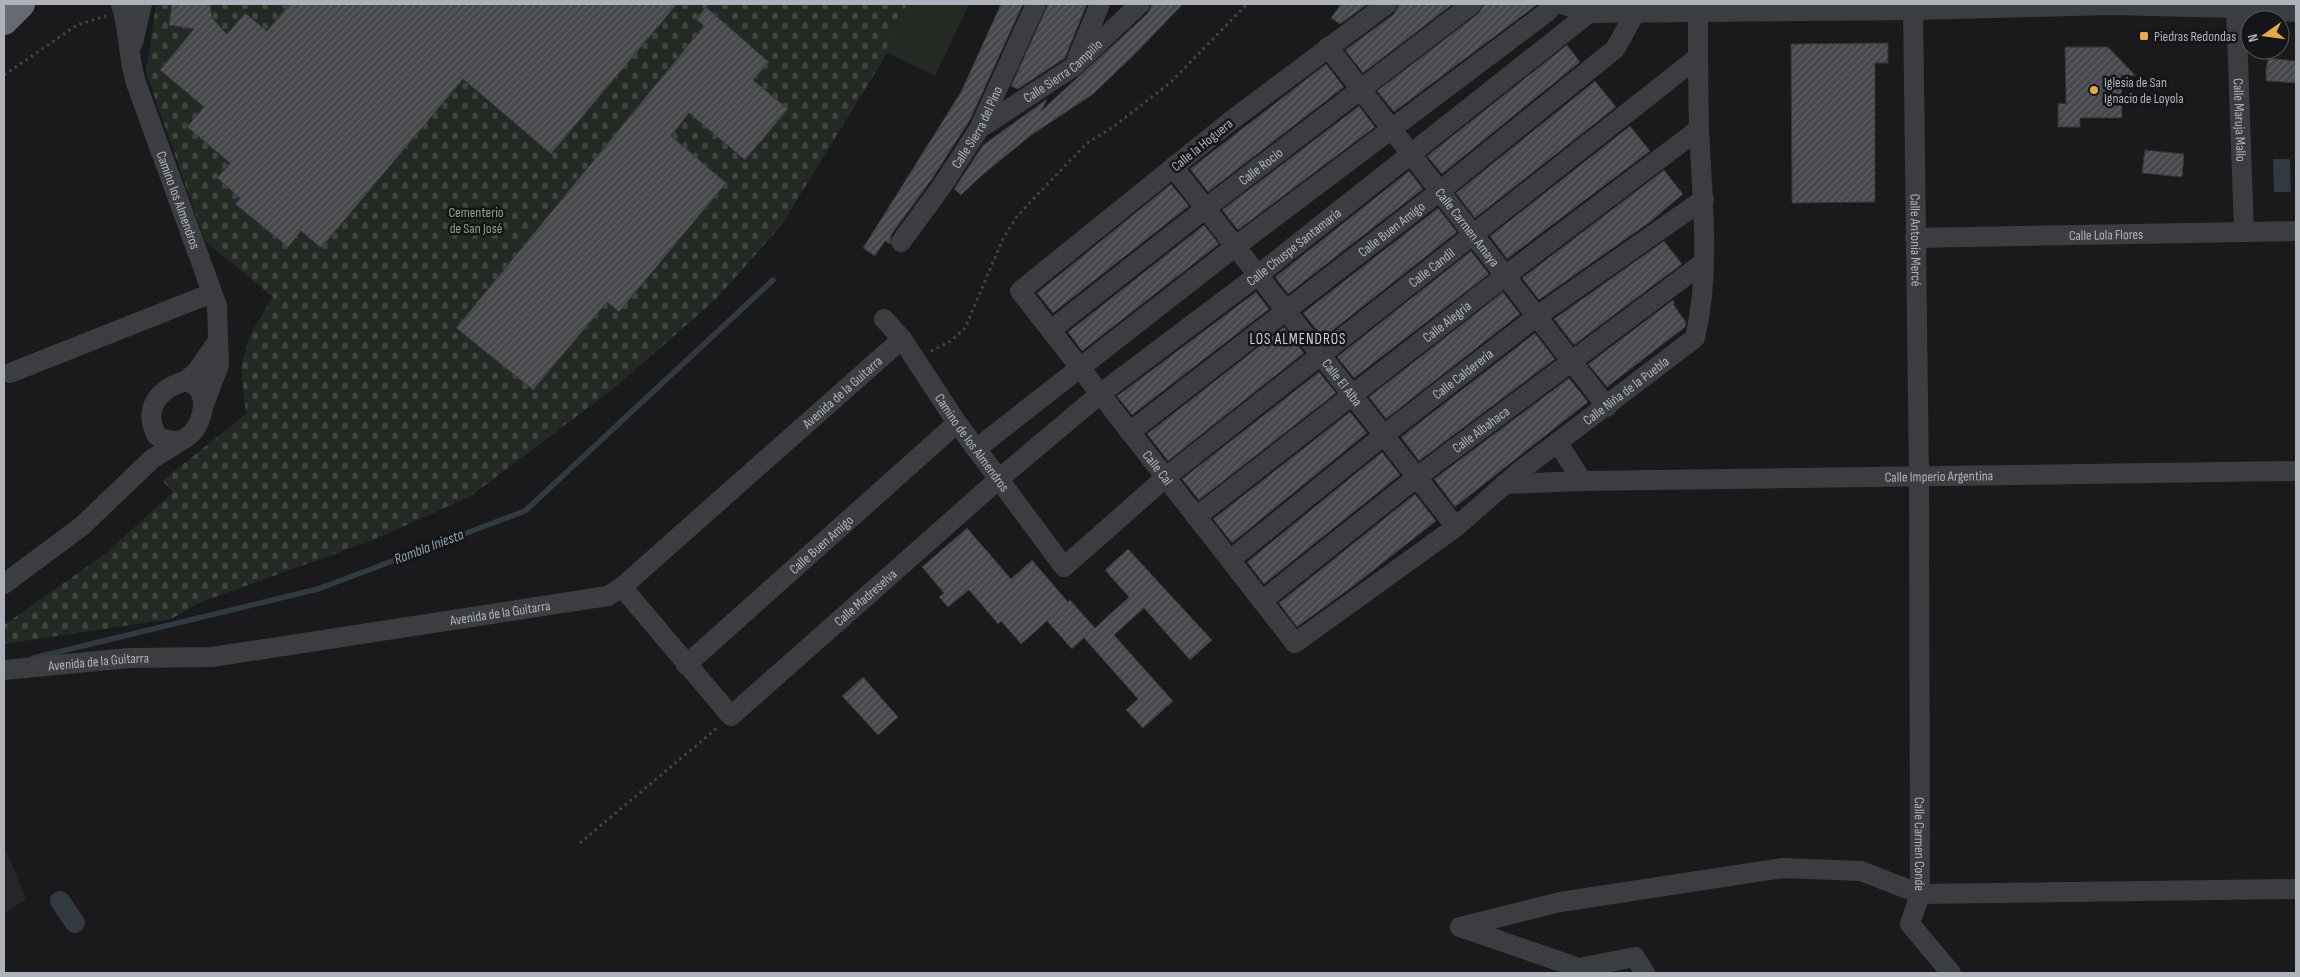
<svg xmlns="http://www.w3.org/2000/svg" width="2300" height="977" font-family="'Sofia Sans Condensed',sans-serif">
	<style>
		.built { fill: #262629 }
		.cemetery { fill: url(#cemetery-stones) }
		.park { fill: #222a23 }
		.water { fill: #303a40 }
		.lines { fill: none; stroke-linecap: round; stroke-linejoin: round }
		.stream { stroke: #303a40; stroke-width: 5.5 }
		.canal { stroke: #303a40; stroke-width: 20 }
		.building { fill: url(#building-hatch); stroke: #343538 }
		.path { stroke: #414448; stroke-width: 3; stroke-dasharray: 2.5 4; stroke-linecap: butt }
		.minor { stroke: #3b3d41; stroke-width: 20 }
		.highway { stroke: #686b72; stroke-width: 28 }
		.poi-dot { fill: #eaa844; stroke: #151517; stroke-width: 2 }
		.labels { text-anchor: middle; dominant-baseline: central; stroke-width: 5; stroke-linejoin: round; paint-order: stroke }
		.poi-label { font-size: 14px; fill: #adb3bb; stroke: #151517; text-anchor: start }
		.street-label { font-size: 14px; fill: #adb3bb; stroke: #151517 }
		.park-label { font-size: 14px; fill: #86a586; stroke: #151517 }
		.neighbourhood-label { font-size: 15px; letter-spacing: 1px; fill: #ced1d7; stroke: #151517 }
		.water-label { font-size: 15px; font-style: italic; fill: #87a2b4; stroke: #151517 }
	</style>
	<defs>
		<pattern id="cemetery-stones" width="16" height="16" patternUnits="userSpaceOnUse" patternTransform="scale(1.25)"><rect width="16" height="16" fill="#222a23"/><path d="M2 7V4a2 2 0 0 1 4 0v3zM10 15v-3a2 2 0 0 1 4 0v3z" fill="#3f4641"/></pattern>
		<pattern id="building-hatch" width="6" height="6" patternUnits="userSpaceOnUse" patternTransform="scale(1.25)"><rect width="6" height="6" fill="#47484c"/><path d="M-1 1l2-2M0 6l6-6M5 7l2-2" fill="none" stroke="#5f6064"/></pattern>
	</defs>
	<rect width="100%" height="100%" fill="#1a1a1c"/>
	<!-- built -->
	<path class="built" d="M4 845 26 899 4 914Z"/>
	<!-- cemetery -->
	<path class="cemetery" d="M156 4H912L894 42 781 226 716 299 618 385 471 496 373 540 201 602 171 619 4 644V625L105 554 173 492 162 481 246 414 241 367 251 333 273 297 205 241 146 72Z"/>
	<!-- park -->
	<path class="park" d="M907 4H969L935 76 885 52Z"/>
	<!-- water -->
	<path class="water" d="M2273 159H2290L2291 192H2274Z"/>
	<g class="lines">
		<!-- stream -->
		<path class="stream" d="M33 658 318 589 525 511 773 280"/>
		<!-- canal -->
		<path class="canal" d="M60 901 75 923"/>
	</g>
	<!-- building -->
	<path class="building" d="M172 4H210L212 18 227 34 245 13 267 31 290 4H677L551 154 463 79 321 248 301 231 288 247 235 204 240 198 217 178 230 163 187 127 204 107 160 70 194 29 169 25Z
		M1001 4H1023L970 120 932 179 891 235 890 244 885 241 875 256 863 248 961 92Z
		M1048 4H1087L1065 58 1018 89 1011 86Z
		M1152 4H1183L1133 56 1093 94 1030 136 980 177 961 195 954 189 983 145 1047 99 1041 111 1148 13Z
		M1341 4H1368L1340 24 1331 18Z
		M1399 4H1453L1363 73 1345 50 1394 14Z
		M1484 4H1538L1394 112 1377 91 1479 13Z
		M706 7 769 62 753 80 788 109 745 160 689 113 671 136 726 183 619 312 607 302 533 390 456 328 704 26 696 19Z
		M1888 43V63H1875V202L1792 203 1791 44Z
		M1567 45 1580 62 1442 174 1427 156Z
		M2065 47H2108L2136 76 2121 75 2122 118H2080V127H2058V103L2066 104Z
		M2268 58 2296 61V83L2266 81V70Z
		M1326 64 1344 87 1208 192 1190 169Z
		M1595 81 1616 107 1475 218 1456 193Z
		M1359 106 1375 127 1238 230 1222 210Z
		M1630 126 1650 151 1507 259 1490 236Z
		M2145 150 2184 154 2182 177 2142 173Z
		M1664 170 1683 194 1650 222 1539 300 1522 278Z
		M1409 171 1423 189 1288 294 1275 277Z
		M1171 184 1189 206 1053 313 1037 293Z
		M1438 208 1457 232 1323 338 1303 313Z
		M1204 225 1219 244 1082 351 1068 332Z
		M1664 241 1682 264 1574 345 1554 319Z
		M1471 251 1489 274 1354 378 1337 357Z
		M1256 292 1269 309 1132 415 1117 396Z
		M1503 292 1520 314 1386 419 1369 397Z
		M1673 300 1675 303 1673 304 1686 322 1685 327 1607 387 1588 364Z
		M1284 327 1304 353 1168 461 1147 434Z
		M1535 333 1555 359 1419 461 1401 437Z
		M1319 372 1336 393 1199 500 1182 479Z
		M1569 378 1588 402 1455 507 1434 479Z
		M1350 412 1367 433 1232 543 1213 519Z
		M1382 452 1400 475 1264 584 1247 562Z
		M1415 494 1436 521 1352 587 1297 627 1279 603Z
		M967 528 1011 579 1032 560 1068 602 1070 600 1095 628 1129 597 1105 570 1128 549 1212 640 1190 660 1144 608 1114 635 1173 701 1143 728 1126 710 1138 699 1084 638 1072 649 1047 621 1021 644 1001 621 998 624 969 590 948 607 939 597 944 593 922 567Z
		M863 677 898 717 878 735 842 696Z"/>
	<g class="lines">
		<!-- path -->
		<path class="path" d="M4 75 77 25 106 16
			M931 351 951 341 965 328 1003 239 1017 216 1087 143 1113 127 1171 82 1247 4
			M580 843 717 728"/>
		<!-- minor -->
		<g class="minor">
			<path id="s1" d="M121 4C129 29 128 57 136 83L217 306 219 365 203 407"/>
			<path id="s2" d="M1387 4 1232 120 1020 291 1295 643 1456 527 1521 470 1695 338C1711 270 1702 198 1699 129 1698 90 1698 50 1698 11"/>
			<path d="M1561 4 1589 13 1913 10 2111 5 2236 8 2296 12"/>
			<path id="s3" d="M1913 4 1919 478 1920 894 2296 889"/>
			<path id="s4" d="M2236 4 2244 232"/>
			<path d="M133 43 142 4"/>
			<path id="s5" d="M1328 47 1607 407"/>
			<path d="M1077 59 1100 4"/>
			<path id="s6" d="M979 129 1073 67 1140 4"/>
			<path id="s7" d="M1173 167 1456 527"/>
			<path id="s8" d="M1915 238 2296 231"/>
			<path id="s9" d="M901 242 942 186 979 129 1036 4"/>
			<path id="s10" d="M884 319 902 339 957 423 1064 567 1166 477 1698 57"/>
			<path id="s11" d="M1051 330 1206 208 1472 4"/>
			<path d="M10 373 212 293"/>
			<path d="M186 381C189 383 194 384 197 387 210 401 200 431 184 439 175 443 165 440 157 436 142 409 159 388 186 381Z"/>
			<path d="M186 381 197 371 218 341"/>
			<path id="s12" d="M1130 432 1440 191 1615 49 1634 15 1629 11"/>
			<path d="M1558 443 1582 481"/>
			<path d="M976 449 1236 246 1547 12 1554 4"/>
			<path id="s13" d="M1504 484 1582 481 2296 471"/>
			<path id="s14" d="M1196 517 1505 276 1699 129"/>
			<path id="s15" d="M1230 560 1384 435 1537 316 1704 199"/>
			<path d="M4 584 82 526 152 459 184 439"/>
			<path id="s16" d="M622 587 731 716 999 479 1100 394 1258 275 1589 13"/>
			<path id="s17" d="M1262 601 1417 477 1703 263"/>
			<path id="s18" d="M686 665 957 423"/>
			<path id="s19" d="M4 670 129 658 212 657 608 596 622 587 902 339"/>
			<path d="M1645 973 1635 957 1579 968 1460 927 1560 902 1783 868 1861 871 1920 894 1910 924 1951 973"/>
		</g>
		<!-- highway -->
		<path class="highway" d="M4 21 21 4"/>
	</g>
	<!-- markers -->
	<g class="poi-dot">
		<rect x="2139" y="31" width="10" height="10" rx="2.5"/>
		<circle cx="2094" cy="90" r="5"/>
	</g>
	<g class="labels">
		<!-- poi labels -->
		<g class="poi-label">
			<text x="2154" y="36">Piedras Redondas</text>
			<text x="2104" y="82">Iglesia de San<tspan x="2104" dy="16">Ignacio de Loyola</tspan></text>
		</g>
		<!-- street labels -->
		<g class="street-label">
			<text stroke="none"><textPath href="#s6" startOffset="102">Calle Sierra Campillo</textPath></text>
			<text stroke="none"><textPath href="#s4" startOffset="116">Calle Maruja Mallo</textPath></text>
			<text stroke="none"><textPath href="#s9" startOffset="138">Calle Sierra del Pino</textPath></text>
			<text transform="translate(1202 145) rotate(-39)">Calle la Hoguera</text>
			<text stroke="none"><textPath href="#s11" startOffset="266">Calle Rocío</textPath></text>
			<text stroke="none"><textPath href="#s1" startOffset="205">Camino los Almendros</textPath></text>
			<text stroke="none"><textPath href="#s5" startOffset="228">Calle Carmen Amaya</textPath></text>
			<text stroke="none"><textPath href="#s12" startOffset="331">Calle Buen Amigo</textPath></text>
			<text stroke="none"><textPath href="#s8" startOffset="191">Calle Lola Flores</textPath></text>
			<text stroke="none"><textPath href="#s3" startOffset="236">Calle Antonia Mercé</textPath></text>
			<text stroke="none"><textPath href="#s16" startOffset="902">Calle Chuspe Santamaría</textPath></text>
			<text stroke="none"><textPath href="#s10" startOffset="781">Calle Candil</textPath></text>
			<text stroke="none"><textPath href="#s14" startOffset="318">Calle Alegría</textPath></text>
			<text stroke="none"><textPath href="#s15" startOffset="298">Calle Calderería</textPath></text>
			<text stroke="none"><textPath href="#s7" startOffset="274">Calle El Alba</textPath></text>
			<text stroke="none"><textPath href="#s2" startOffset="1329">Calle Niña de la Puebla</textPath></text>
			<text stroke="none"><textPath href="#s19" startOffset="920">Avenida de la Guitarra</textPath></text>
			<text stroke="none"><textPath href="#s17" startOffset="278">Calle Albahaca</textPath></text>
			<text stroke="none"><textPath href="#s10" startOffset="152">Camino de los Almendros</textPath></text>
			<text stroke="none"><textPath href="#s2" startOffset="690">Calle Cal</textPath></text>
			<text stroke="none"><textPath href="#s13" startOffset="435">Calle Imperio Argentina</textPath></text>
			<text stroke="none"><textPath href="#s18" startOffset="181">Calle Buen Amigo</textPath></text>
			<text stroke="none"><textPath href="#s16" startOffset="348">Calle Madreselva</textPath></text>
			<text stroke="none"><textPath href="#s19" startOffset="500">Avenida de la Guitarra</textPath></text>
			<text stroke="none"><textPath href="#s19" startOffset="95">Avenida de la Guitarra</textPath></text>
			<text stroke="none"><textPath href="#s3" startOffset="840">Calle Carmen Conde</textPath></text>
		</g>
		<!-- park labels -->
		<g class="park-label">
			<text x="476" y="212">Cementerio<tspan x="476" dy="16">de San José</tspan></text>
		</g>
		<!-- neighbourhood labels -->
		<g class="neighbourhood-label">
			<text x="1298" y="339">LOS ALMENDROS</text>
		</g>
		<!-- water labels -->
		<g class="water-label">
			<text transform="translate(429 547) rotate(-21)">Rambla Iniesta</text>
		</g>
	</g>
	<!-- border -->
	<rect width="2300" height="977" fill="none" stroke="#adb3bb" stroke-width="10"/>
	<!-- north arrow -->
	<g transform="translate(2265 35) rotate(256)"><circle r="24" fill="#151517" stroke="#525459"/>
	<path d="M0-4L9 19L0 12L-9 19Z" fill="#eaa844"/>
	<text y="-8" font-size="14" font-weight="bold" text-anchor="middle" fill="#adb3bb">N</text>
	</g>
</svg>
